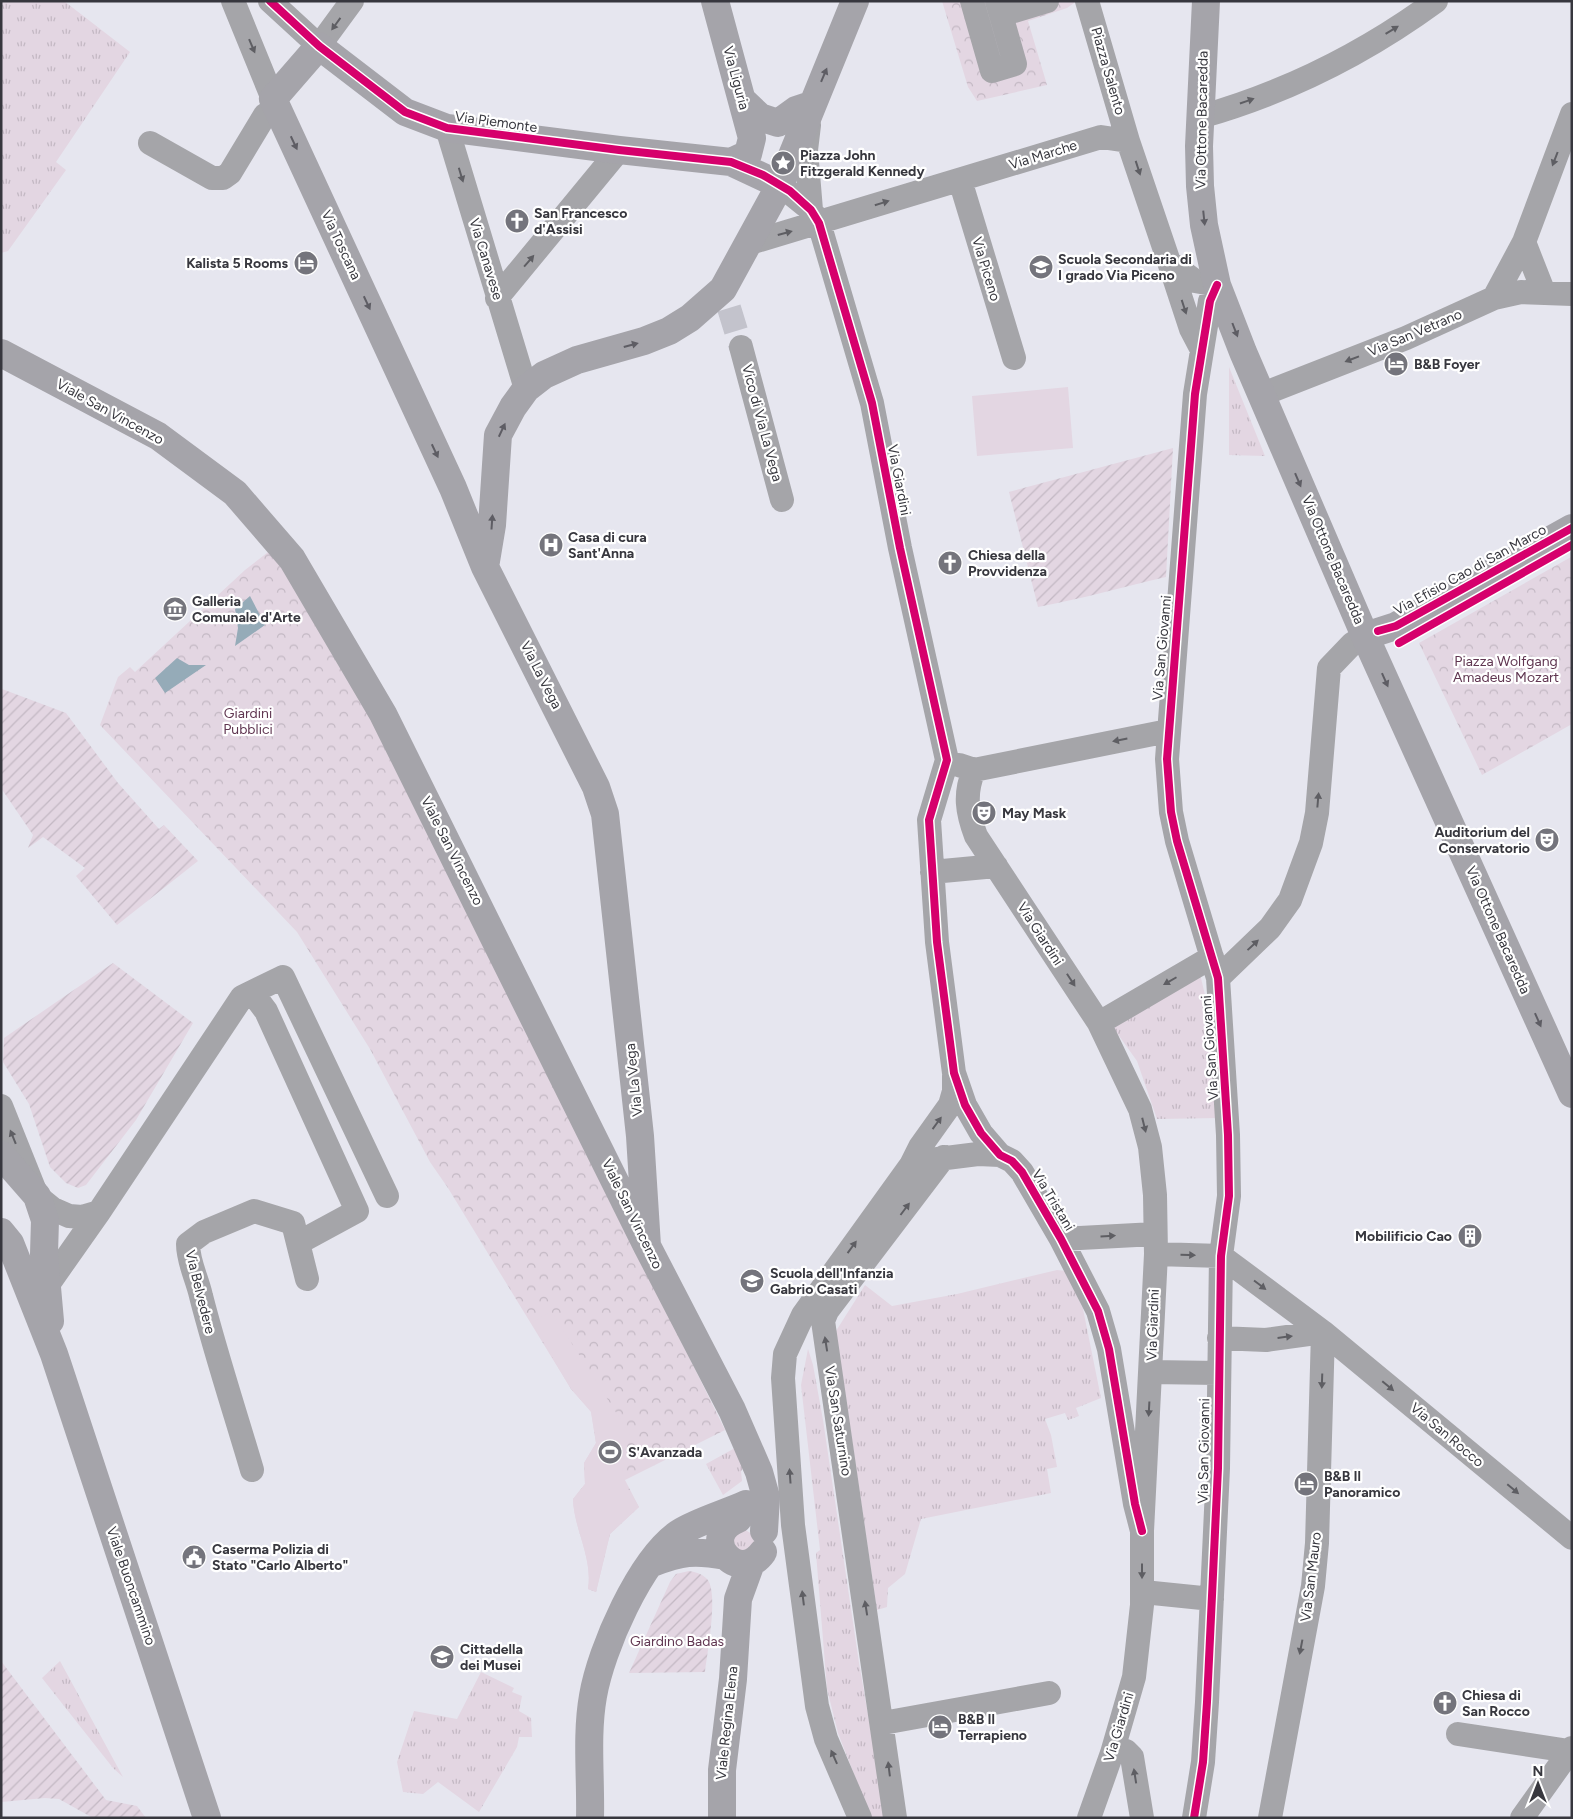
<svg xmlns="http://www.w3.org/2000/svg" width="1573" height="1819" font-family="Figtree,sans-serif">
	<style>
		.grass { fill: url(#grass-tufts) }
		.park { fill: url(#park-crowns) }
		.garden { fill: url(#garden-furrows) }
		.pitch { fill: #e3d6e2 }
		.water { fill: #95abb8 }
		.lines { fill: none; stroke-linecap: round; stroke-linejoin: round }
		.street-tunnel { stroke: #c3c3cc; stroke-width: 24; stroke-dasharray: 24 12; stroke-linecap: butt }
		.street { stroke: #a5a5a9; stroke-width: 24 }
		.secondary { stroke: #a5a4aa; stroke-width: 28 }
		.cycleway-casing { stroke: #fff; stroke-width: 11 }
		.cycleway { stroke: #d6006c; stroke-width: 8 }
		.oneway { fill: #5e5e63 }
		.oneway2 { fill: #5e5d64 }
		.labels { text-anchor: middle; dominant-baseline: central; stroke-width: 4.5; stroke-linejoin: round; paint-order: stroke }
		.street-label { font-size: 14px; fill: #37373e; stroke: #fff }
		.poi-label { font-size: 14px; font-weight: bold; fill: #37373e; stroke: #fff; text-anchor: start }
		.park-label { font-size: 14px; fill: #603651; stroke: #fff }
	</style>
	<defs>
		<pattern id="grass-tufts" width="24" height="20" patternUnits="userSpaceOnUse" patternTransform="scale(1.25)"><rect width="24" height="20" fill="#e3d6e2"/><path d="M3 7l-1-3M5 7V3M7 7l1-3M15 17l-1-3M17 17v-4M19 17l1-3" fill="none" stroke="#c3b8c3"/></pattern>
		<pattern id="park-crowns" width="20" height="18" patternUnits="userSpaceOnUse" patternTransform="scale(1.25)"><rect width="20" height="18" fill="#e3d6e2"/><path d="M2 6a3 3 0 1 1 6 0M12 15a3 3 0 1 1 6 0" fill="none" stroke="#c3b8c3"/></pattern>
		<pattern id="garden-furrows" width="10" height="10" patternUnits="userSpaceOnUse" patternTransform="scale(1.25)"><rect width="10" height="10" fill="#e3d6e2"/><path d="M-1 1l2-2M0 10L10 0M9 11l2-2" fill="none" stroke="#c3b8c3"/></pattern>
	</defs>
	<rect width="100%" height="100%" fill="#e6e6ef"/>
	<!-- grass -->
	<path class="grass" d="M1 1H64L130 52 56 162 66 170 8 251 1 253Z
		M1229 367 1265 456 1229 455Z
		M1200 974 1214 1033 1219 1118 1157 1119 1137 1061 1112 1026Z
		M1057 1270 1066 1271 1083 1309 1101 1398 1076 1408 1079 1416 1068 1420 1065 1413 1045 1419 1051 1435 1057 1467 1047 1469 1051 1493 921 1519 905 1574 888 1588 887 1607 877 1610 836 1331 865 1285 892 1306 957 1294Z
		M808 1349 813 1365 823 1420 859 1663 886 1818H871L838 1733 827 1689 816 1553 820 1550 801 1385Z
		M735 1448 743 1469 741 1471 742 1481 723 1495 706 1464Z
		M744 1529 755 1536 756 1544 739 1555 730 1538Z
		M60 1661 123 1777 113 1768 42 1678Z
		M481 1672 514 1688 512 1692 522 1696 519 1711 531 1718 532 1737H519L517 1747 479 1812 438 1782 423 1794 403 1792 397 1762 414 1711 457 1719Z"/>
	<!-- park -->
	<path class="park" d="M942 1H1077L1067 8 1028 21 1047 85 977 101 968 87Z
		M272 549 374 716 725 1430 625 1480 639 1507 610 1534 596 1592 588 1589C593 1557 574 1530 573 1499L585 1484 584 1463 596 1443 591 1411 571 1389 448 1188 430 1162 370 1049 297 932 100 725 118 677 130 667 135 672 245 570Z
		M1571 557 1572 724 1482 775 1419 643Z"/>
	<!-- garden -->
	<path class="garden" d="M1173 448 1166 577C1123 587 1081 599 1038 607L1009 492Z
		M2 689 66 713 118 783 159 829 164 825 198 861 117 925 76 876 85 868 43 837 28 848 33 835 1 788Z
		M113 963 193 1023 136 1120 86 1185 78 1188 66 1183 50 1167 29 1104 3 1062 4 1038Z
		M689 1571C696 1572 702 1574 707 1579 719 1592 707 1653 705 1672L629 1673 670 1582 676 1574Z
		M1 1661 106 1800 137 1806 146 1818H93L59 1799 45 1798 1 1802Z"/>
	<!-- pitch -->
	<path class="pitch" d="M1068 387 1073 448 977 456 972 396Z
		M551 1311 633 1439 625 1444 630 1454C613 1471 629 1489 639 1507L610 1534 596 1592 588 1589C593 1557 574 1530 573 1499L585 1484 584 1463 596 1443 591 1412 571 1389 532 1323Z"/>
	<!-- water -->
	<path class="water" d="M250 596 265 625 235 646 238 628 235 609Z
		M177 658 189 665H206L165 693 155 678Z"/>
	<g class="lines">
		<!-- street-tunnel -->
		<path class="street-tunnel" d="M729 308 741 347"/>
		<!-- street -->
		<path class="street" d="M233 1 273 99
			M270 1 319 46 352 1
			M972 1 992 71 1015 64 997 1
			M1087 1 1128 141
			M1001 15 1047 1
			M1200 117C1285 93 1365 53 1436 1
			M809 125 806 150 811 210
			M447 128 526 389
			M150 143 212 178H223L230 173 265 115 278 109
			M960 180 1014 358
			M780 185 811 210 819 223 872 403 900 548 947 760 929 820 937 942 954 1073 965 1105 981 1133 1000 1155 1012 1161 1022 1172 1061 1239 1098 1311 1109 1349 1135 1504 1142 1531
			M1524 242 1544 293
			M750 243 1101 137 1128 141 1169 262 1195 281 1217 285 1210 301 1195 394 1167 759 1171 812 1177 841 1218 978 1228 1135 1229 1196 1221 1256 1218 1468 1207 1702 1203 1762 1194 1818
			M1169 262 1191 329 1202 350
			M497 298 619 150
			M1494 298 1524 242 1572 114
			M741 347 782 500
			M1263 394 1406 338 1494 298 1521 292 1572 294
			M959 765 974 770 1168 731
			M974 770C964 794 967 812 976 836L1099 1023 1140 1109 1150 1147 1155 1195 1156 1254 1142 1531V1605L1134 1677 1112 1753 1089 1818
			M932 872 996 866
			M1218 978 1270 928 1290 900 1311 843 1317 813 1329 668 1352 644 1365 636
			M249 994 257 999 266 1011 357 1211 298 1243 307 1279
			M1099 1023 1212 957
			M1 1106 37 1196 53 1209 69 1216 82 1217 99 1212
			M930 1160 978 1154 1000 1155
			M1061 1239 1155 1234
			M1156 1254 1221 1256 1323 1332 1572 1538
			M47 1286 99 1212 242 997 283 977 387 1196
			M1219 1338 1266 1340 1323 1332
			M1151 1372 1218 1373
			M252 1470C235 1412 216 1355 201 1296 197 1278 188 1262 188 1244L204 1232 254 1211 293 1223 298 1243
			M1153 1593 1212 1599
			M883 1723 1049 1693
			M1458 1734 1569 1751
			M1112 1753 1126 1751 1132 1757 1142 1818
			M860 1818 826 1739 817 1706 793 1525 783 1378 785 1354 803 1315 911 1165 920 1147 950 1105 954 1091V1077
			M895 1818 823 1321 827 1311 944 1157
			M1270 1818 1313 1586 1317 1543 1323 1332
			M1522 1818 1572 1748"/>
		<!-- secondary -->
		<path class="secondary" d="M715 1 752 138 748 154 731 162
			M1206 1 1199 146 1200 186 1204 225 1217 285 1243 352 1365 636 1572 1094
			M742 100 760 117 778 123 796 110 811 105
			M1 353 158 436 235 493 292 559 383 714 647 1246 732 1410 759 1472 766 1497 764 1531
			M485 567 492 525 498 435 513 407 526 389 544 375 577 360 644 341 669 331 690 318 723 289 780 185 855 1
			M1365 636 1396 626 1572 528
			M1 1155 37 1196 45 1220 44 1254 50 1321
			M1 1232 10 1243 54 1354 207 1818
			M647 1246 640 1136 605 814 596 787 485 567 453 488 273 99 319 46 405 112 447 128 619 150 731 162 780 185
			M738 1519C696 1536 738 1587 763 1552
			M652 1563C682 1552 693 1550 726 1556
			M590 1818C591 1778 586 1735 593 1696 601 1649 640 1560 679 1533 698 1521 724 1514 746 1504
			M722 1818V1770L733 1679 738 1599 751 1563"/>
		<defs>
			<path id="cycleway" d="M270 1 319 46 405 112 447 128 619 150 731 162 763 175 790 191 811 210 819 223 872 403 900 548 947 760 929 820 937 942 954 1073 965 1105 981 1133 1000 1155 1012 1161 1022 1172 1061 1239 1098 1311 1109 1349 1135 1504 1142 1531
				M1378 631 1396 626 1572 528
				M1399 643 1572 545
				M1194 1818 1203 1762 1207 1702 1218 1468 1221 1256 1229 1196 1228 1135 1218 978 1177 841 1171 812 1167 759 1195 394 1210 301 1217 285"/>
		</defs>
		<!-- cycleway casing -->
		<use href="#cycleway" class="cycleway-casing"/>
		<!-- cycleway -->
		<use href="#cycleway" class="cycleway"/>
	</g>
	<!-- one-way arrows -->
	<defs><path id="oneway-solid" d="M-6-.8H1V-3.2L6.5 0L1 3.2V.8H-6Z" transform="scale(1.25)"/></defs>
	<g class="oneway">
		<use href="#oneway-solid" transform="translate(336 24) rotate(126)"/>
		<use href="#oneway-solid" transform="translate(1392 30) rotate(-31)"/>
		<use href="#oneway-solid" transform="translate(252 46) rotate(67)"/>
		<use href="#oneway-solid" transform="translate(1247 101) rotate(-19)"/>
		<use href="#oneway-solid" transform="translate(1555 159) rotate(111)"/>
		<use href="#oneway-solid" transform="translate(1138 168) rotate(72)"/>
		<use href="#oneway-solid" transform="translate(461 175) rotate(73)"/>
		<use href="#oneway-solid" transform="translate(882 203) rotate(-17)"/>
		<use href="#oneway-solid" transform="translate(785 233) rotate(-15)"/>
		<use href="#oneway-solid" transform="translate(529 261) rotate(-49)"/>
		<use href="#oneway-solid" transform="translate(1184 307) rotate(72)"/>
		<use href="#oneway-solid" transform="translate(1352 359) rotate(159)"/>
		<use href="#oneway-solid" transform="translate(1120 740) rotate(169)"/>
		<use href="#oneway-solid" transform="translate(1318 800) rotate(-85)"/>
		<use href="#oneway-solid" transform="translate(1253 945) rotate(-43)"/>
		<use href="#oneway-solid" transform="translate(1071 980) rotate(57)"/>
		<use href="#oneway-solid" transform="translate(1170 981) rotate(150)"/>
		<use href="#oneway-solid" transform="translate(937 1123) rotate(-54)"/>
		<use href="#oneway-solid" transform="translate(1144 1125) rotate(76)"/>
		<use href="#oneway-solid" transform="translate(13 1137) rotate(-112)"/>
		<use href="#oneway-solid" transform="translate(905 1209) rotate(-53)"/>
		<use href="#oneway-solid" transform="translate(1108 1236) rotate(-3)"/>
		<use href="#oneway-solid" transform="translate(852 1247) rotate(-54)"/>
		<use href="#oneway-solid" transform="translate(1188 1255) rotate(2)"/>
		<use href="#oneway-solid" transform="translate(1260 1285) rotate(37)"/>
		<use href="#oneway-solid" transform="translate(1285 1337) rotate(-7)"/>
		<use href="#oneway-solid" transform="translate(826 1344) rotate(-99)"/>
		<use href="#oneway-solid" transform="translate(1322 1381) rotate(92)"/>
		<use href="#oneway-solid" transform="translate(1388 1386) rotate(40)"/>
		<use href="#oneway-solid" transform="translate(1149 1409) rotate(93)"/>
		<use href="#oneway-solid" transform="translate(790 1476) rotate(-94)"/>
		<use href="#oneway-solid" transform="translate(1513 1489) rotate(40)"/>
		<use href="#oneway-solid" transform="translate(1142 1571) rotate(90)"/>
		<use href="#oneway-solid" transform="translate(803 1598) rotate(-97)"/>
		<use href="#oneway-solid" transform="translate(866 1608) rotate(-99)"/>
		<use href="#oneway-solid" transform="translate(1301 1647) rotate(101)"/>
		<use href="#oneway-solid" transform="translate(834 1757) rotate(-114)"/>
		<use href="#oneway-solid" transform="translate(889 1769) rotate(-97)"/>
		<use href="#oneway-solid" transform="translate(1135 1776) rotate(-99)"/>
	</g>
	<g class="oneway2">
		<use href="#oneway-solid" transform="translate(824 75) rotate(-67)"/>
		<use href="#oneway-solid" transform="translate(294 143) rotate(65)"/>
		<use href="#oneway-solid" transform="translate(1204 218) rotate(84)"/>
		<use href="#oneway-solid" transform="translate(367 303) rotate(65)"/>
		<use href="#oneway-solid" transform="translate(1235 330) rotate(69)"/>
		<use href="#oneway-solid" transform="translate(631 345) rotate(-15)"/>
		<use href="#oneway-solid" transform="translate(502 430) rotate(-65)"/>
		<use href="#oneway-solid" transform="translate(435 451) rotate(65)"/>
		<use href="#oneway-solid" transform="translate(1298 480) rotate(67)"/>
		<use href="#oneway-solid" transform="translate(492 522) rotate(-86)"/>
		<use href="#oneway-solid" transform="translate(1385 680) rotate(66)"/>
		<use href="#oneway-solid" transform="translate(1538 1020) rotate(66)"/>
	</g>
	<!-- icons -->
	<defs>
		<symbol id="sight-disc" viewBox="-11 -11 22 22"><circle r="9.5" fill="#74747c" stroke="#fff"/><path d="M0-6L1.8-2.2L6-1.7L2.9 1.2L3.7 5.4L0 3.3L-3.7 5.4L-2.9 1.2L-6-1.7L-1.8-2.2Z" fill="#fff"/></symbol>
		<symbol id="church-disc" viewBox="-11 -11 22 22"><circle r="9.5" fill="#74747c" stroke="#fff"/><path d="M-1.2-6h2.4v3.5h3.3v2.4h-3.3V6h-2.4V-.1h-3.3v-2.4h3.3Z" fill="#fff"/></symbol>
		<symbol id="hotel-disc" viewBox="-11 -11 22 22"><circle r="9.5" fill="#74747c" stroke="#fff"/><path d="M-6-4.5h1.5V1H6V5H4.5V3h-9V5H-6ZM-4 0a1.8 1.8 0 1 1 3.6 0ZM.5 0V-2.5h3Q6-2.5 6 0Z" fill="#fff"/></symbol>
		<symbol id="school-disc" viewBox="-11 -11 22 22"><circle r="9.5" fill="#74747c" stroke="#fff"/><path d="M0-5L7-2L0 1L-7-2ZM-4 1L0 2.5L4 1V4Q0 6-4 4Z" fill="#fff"/></symbol>
		<symbol id="hospital-disc" viewBox="-11 -11 22 22"><circle r="9.5" fill="#74747c" stroke="#fff"/><path d="M-5-5h3v3.5h4V-5h3V5h-3V1.5h-4V5h-3Z" fill="#fff"/></symbol>
		<symbol id="museum-disc" viewBox="-11 -11 22 22"><circle r="9.5" fill="#74747c" stroke="#fff"/><path d="M0-6L6-3V-2H-6V-3ZM-5-1h2V3h-2ZM-1-1h2V3h-2ZM3-1h2V3H3ZM-6 4H6V6H-6Z" fill="#fff"/></symbol>
		<symbol id="theatre-disc" viewBox="-11 -11 22 22"><circle r="9.5" fill="#74747c" stroke="#fff"/><path d="M-5-5.5Q0-4 5-5.5V0Q5 5 0 6Q-5 5-5 0ZM-3.3-2.5H-1v1.5H-3.3ZM1-2.5H3.3v1.5H1ZM-2.8 1Q0 5.5 2.8 1Z" fill="#fff"/></symbol>
		<symbol id="building-disc" viewBox="-11 -11 22 22"><circle r="9.5" fill="#74747c" stroke="#fff"/><path d="M-4-6H4V6H1V3H-1V6H-4ZM-2.5-4.3h1.7v1.8h-1.7ZM.8-4.3h1.7v1.8H.8ZM-2.5-1h1.7V.8h-1.7ZM.8-1h1.7V.8H.8Z" fill="#fff"/></symbol>
		<symbol id="stadium-disc" viewBox="-11 -11 22 22"><circle r="9.5" fill="#74747c" stroke="#fff"/><path d="M0-5a6.5 5 0 1 0 0 10a6.5 5 0 1 0 0-10ZM-3.5-1.8h7v3.6h-7Z" fill="#fff"/></symbol>
		<symbol id="civic-disc" viewBox="-11 -11 22 22"><circle r="9.5" fill="#74747c" stroke="#fff"/><path d="M-.6-6.5H3V-4.5H.6V-3L4-1V1h2V6H-6V1h2V-1L-.6-3ZM-1.2 2.5V6h2.4V2.5Z" fill="#fff"/></symbol>
		<symbol id="university-disc" viewBox="-11 -11 22 22"><circle r="9.5" fill="#74747c" stroke="#fff"/><path d="M0-5L7-2L0 1L-7-2ZM-4 1L0 2.5L4 1V4Q0 6-4 4Z" fill="#fff"/></symbol>
	</defs>
	<g fill-rule="evenodd">
		<use href="#sight-disc" x="769" y="149" width="28" height="28"/>
		<use href="#church-disc" x="503" y="207" width="28" height="28"/>
		<use href="#hotel-disc" x="292" y="249" width="28" height="28"/>
		<use href="#school-disc" x="1027" y="253" width="28" height="28"/>
		<use href="#hotel-disc" x="1382" y="350" width="28" height="28"/>
		<use href="#hospital-disc" x="537" y="531" width="28" height="28"/>
		<use href="#church-disc" x="936" y="549" width="28" height="28"/>
		<use href="#museum-disc" x="161" y="595" width="28" height="28"/>
		<use href="#theatre-disc" x="970" y="799" width="28" height="28"/>
		<use href="#theatre-disc" x="1533" y="826" width="28" height="28"/>
		<use href="#building-disc" x="1456" y="1222" width="28" height="28"/>
		<use href="#school-disc" x="738" y="1267" width="28" height="28"/>
		<use href="#stadium-disc" x="596" y="1438" width="28" height="28"/>
		<use href="#hotel-disc" x="1292" y="1470" width="28" height="28"/>
		<use href="#civic-disc" x="180" y="1543" width="28" height="28"/>
		<use href="#university-disc" x="428" y="1643" width="28" height="28"/>
		<use href="#church-disc" x="1431" y="1689" width="28" height="28"/>
		<use href="#hotel-disc" x="926" y="1713" width="28" height="28"/>
	</g>
	<g class="labels">
		<!-- street labels -->
		<g class="street-label">
			<text transform="translate(1108 71) rotate(74)">Piazza Salento</text>
			<text transform="translate(736 78) rotate(75)">Via Liguria</text>
			<text transform="translate(1202 120) rotate(-89)">Via Ottone Bacaredda</text>
			<text transform="translate(496 122) rotate(8)">Via Piemonte</text>
			<text transform="translate(1043 155) rotate(-17)">Via Marche</text>
			<text transform="translate(341 245) rotate(65)">Via Toscana</text>
			<text transform="translate(486 259) rotate(73)">Via Canavese</text>
			<text transform="translate(986 269) rotate(73)">Via Piceno</text>
			<text transform="translate(1415 333) rotate(-23)">Via San Vetrano</text>
			<text transform="translate(110 412) rotate(29)">Viale San Vincenzo</text>
			<text transform="translate(762 423) rotate(75)">Vico di Via La Vega</text>
			<text transform="translate(899 480) rotate(79)">Via Giardini</text>
			<text transform="translate(1333 560) rotate(67)">Via Ottone Bacaredda</text>
			<text transform="translate(1470 570) rotate(-29)">Via Efisio Cao di San Marco</text>
			<text transform="translate(1162 648) rotate(-85)">Via San Giovanni</text>
			<text transform="translate(541 675) rotate(63)">Via La Vega</text>
			<text transform="translate(452 851) rotate(63)">Viale San Vincenzo</text>
			<text transform="translate(1498 930) rotate(66)">Via Ottone Bacaredda</text>
			<text transform="translate(1040 934) rotate(57)">Via Giardini</text>
			<text transform="translate(1210 1048) rotate(-94)">Via San Giovanni</text>
			<text transform="translate(634 1080) rotate(-96)">Via La Vega</text>
			<text transform="translate(1053 1200) rotate(59)">Via Tristani</text>
			<text transform="translate(632 1214) rotate(64)">Viale San Vincenzo</text>
			<text transform="translate(200 1292) rotate(76)">Via Belvedere</text>
			<text transform="translate(1153 1325) rotate(-88)">Via Giardini</text>
			<text transform="translate(838 1421) rotate(81)">Via San Saturnino</text>
			<text transform="translate(1447 1435) rotate(40)">Via San Rocco</text>
			<text transform="translate(1204 1451) rotate(-89)">Via San Giovanni</text>
			<text transform="translate(1311 1577) rotate(-83)">Via San Mauro</text>
			<text transform="translate(131 1586) rotate(71)">Viale Buoncammino</text>
			<text transform="translate(727 1723) rotate(-84)">Viale Regina Elena</text>
			<text transform="translate(1119 1727) rotate(-73)">Via Giardini</text>
		</g>
		<!-- poi labels -->
		<g class="poi-label">
			<text x="800" y="155">Piazza John<tspan x="800" dy="16">Fitzgerald Kennedy</tspan></text>
			<text x="534" y="213">San Francesco<tspan x="534" dy="16">d'Assisi</tspan></text>
			<text x="1058" y="259">Scuola Secondaria di<tspan x="1058" dy="16">I grado Via Piceno</tspan></text>
			<text x="288" y="263" text-anchor="end">Kalista 5 Rooms</text>
			<text x="1414" y="364">B&amp;B Foyer</text>
			<text x="568" y="537">Casa di cura<tspan x="568" dy="16">Sant'Anna</tspan></text>
			<text x="968" y="555">Chiesa della<tspan x="968" dy="16">Provvidenza</tspan></text>
			<text x="192" y="601">Galleria<tspan x="192" dy="16">Comunale d'Arte</tspan></text>
			<text x="1002" y="813">May Mask</text>
			<text x="1530" y="832" text-anchor="end">Auditorium del<tspan x="1530" dy="16">Conservatorio</tspan></text>
			<text x="1452" y="1236" text-anchor="end">Mobilificio Cao</text>
			<text x="770" y="1273">Scuola dell'Infanzia<tspan x="770" dy="16">Gabrio Casati</tspan></text>
			<text x="628" y="1452">S'Avanzada</text>
			<text x="1324" y="1476">B&amp;B Il<tspan x="1324" dy="16">Panoramico</tspan></text>
			<text x="212" y="1549">Caserma Polizia di<tspan x="212" dy="16">Stato "Carlo Alberto"</tspan></text>
			<text x="460" y="1649">Cittadella<tspan x="460" dy="16">dei Musei</tspan></text>
			<text x="1462" y="1695">Chiesa di<tspan x="1462" dy="16">San Rocco</tspan></text>
			<text x="958" y="1719">B&amp;B Il<tspan x="958" dy="16">Terrapieno</tspan></text>
		</g>
		<!-- park labels -->
		<g class="park-label">
			<text x="1506" y="661">Piazza Wolfgang<tspan x="1506" dy="16">Amadeus Mozart</tspan></text>
			<text x="248" y="713">Giardini<tspan x="248" dy="16">Pubblici</tspan></text>
			<text x="677" y="1641">Giardino Badas</text>
		</g>
	</g>
	<!-- border -->
	<rect width="1573" height="1819" fill="none" stroke="#37373e" stroke-width="5"/>
	<!-- north arrow -->
	<g transform="translate(1538 1784)" stroke="#ffffff" stroke-width="4" paint-order="stroke">
	<path d="M0-4L9 19L0 12L-9 19Z" fill="#37373e"/>
	<text y="-8" font-size="14" font-weight="bold" text-anchor="middle" fill="#37373e">N</text>
	</g>
</svg>
